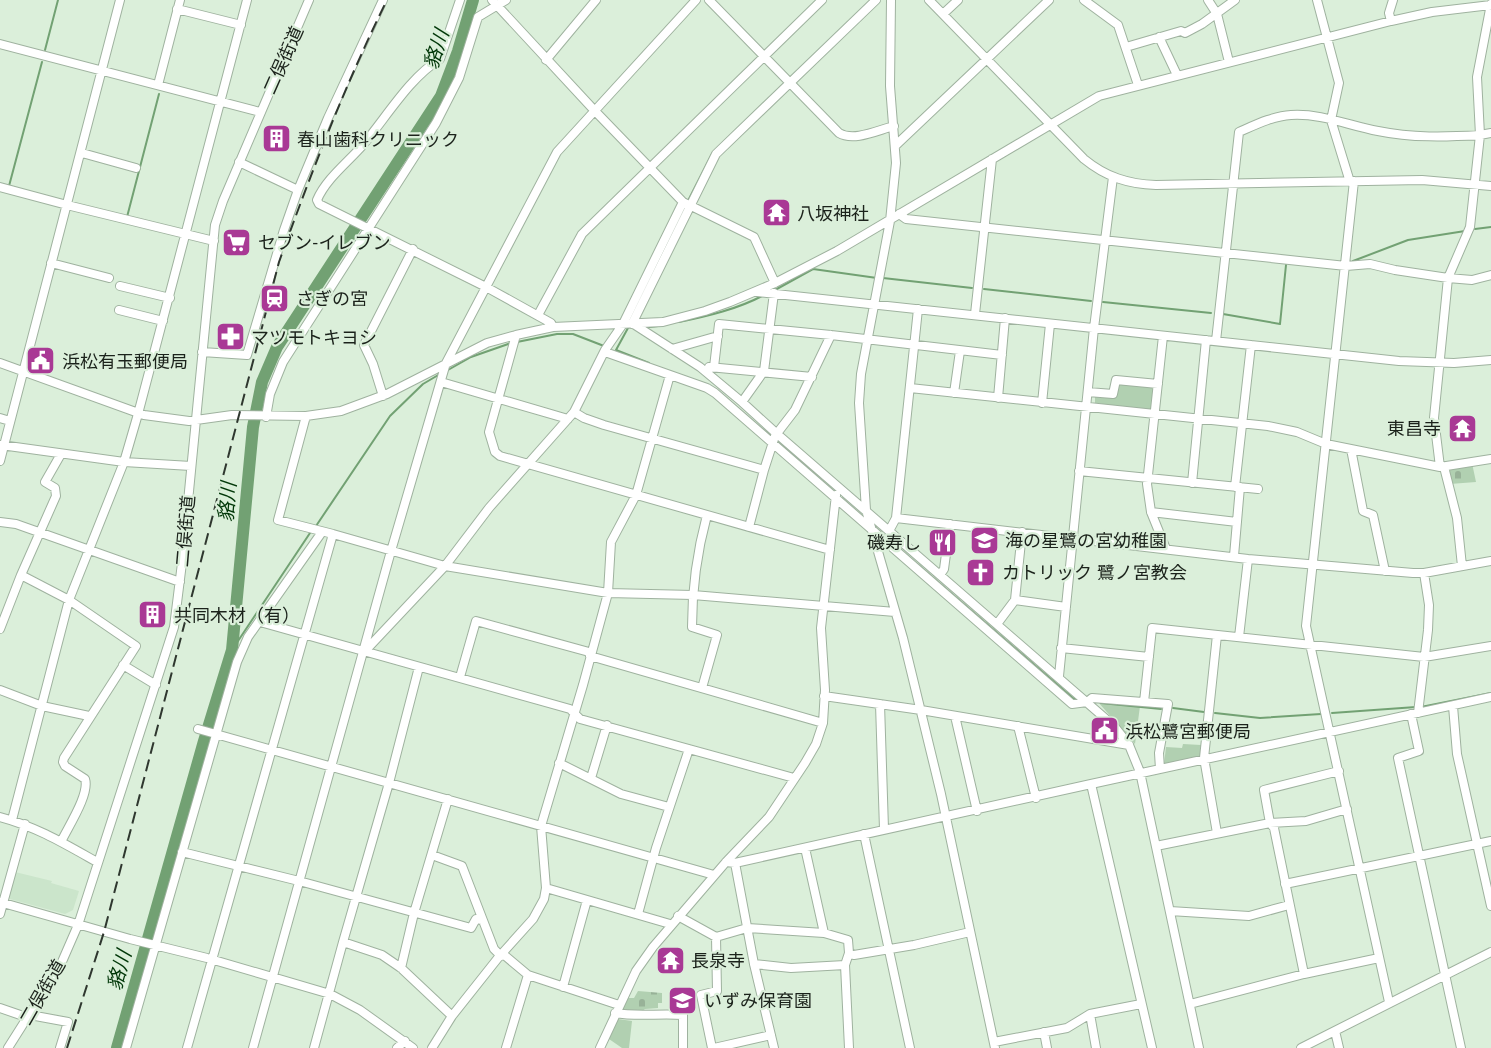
<svg xmlns="http://www.w3.org/2000/svg" width="1491" height="1048" font-family="'PT Sans','Noto Sans JP',sans-serif">
	<style>
		.built { fill: #cbe5cb }
		.green { fill: #b1d0b1 }
		.cemetery { fill: url(#cemetery-stones) }
		.lines { fill: none; stroke-linecap: round; stroke-linejoin: round }
		.stream { stroke: #72a173; stroke-width: 2 }
		.river { stroke: #72a173; stroke-width: 12 }
		.minor-casing { stroke: #9fb29f; stroke-width: 10 }
		.minor { stroke: #fff; stroke-width: 8 }
		.rail { stroke: #2f372f; stroke-width: 2; stroke-dasharray: 12 6; stroke-linecap: butt }
		.labels { text-anchor: middle; dominant-baseline: central; stroke-width: 4.5; stroke-linejoin: round; paint-order: stroke }
		.street-label { font-size: 18px; fill: #1b221b; stroke: #dbefda }
		.poi-label { font-size: 18px; fill: #1b221b; stroke: #dbefda; text-anchor: start }
		.water-label { font-size: 20px; font-style: italic; fill: #013708; stroke: #dbefda }
	</style>
	<defs>
		<pattern id="cemetery-stones" width="16" height="16" patternUnits="userSpaceOnUse" patternTransform="scale(1.5)"><rect width="16" height="16" fill="#b1d0b1"/><path d="M2 7V4a2 2 0 0 1 4 0v3zM10 15v-3a2 2 0 0 1 4 0v3z" fill="#98b298"/></pattern>
	</defs>
	<rect width="100%" height="100%" fill="#dbefda"/>
	<!-- built -->
	<path class="built" d="M15 872 52 881 51 883 79 891 73 910 65 914 10 899 8 896Z"/>
	<!-- green -->
	<path class="green" d="M1118 383 1153 387 1151 410 1095 403V397L1114 398Z
		M1098 702 1140 706 1135 744Z
		M1183 744 1201 745 1200 756 1164 764 1166 747 1182 748Z
		M618 1019 632 1021 629 1048H622L609 1039Z"/>
	<!-- cemetery -->
	<path class="cemetery" d="M1472 463 1476 482 1450 484 1449 469Z
		M638 991 662 993V1003H658V1008L645 1009 638 1014 621 1010 627 998H634Z"/>
	<g class="lines">
		<!-- stream -->
		<path class="stream" d="M45 50 58 0
			M9 186 42 62
			M689 199 712 154
			M127 217 159 94
			M1475 229 1491 227
			M1353 261 1408 240 1465 231
			M883 278 972 288
			M984 289 1091 301
			M775 290 813 269 877 278
			M1103 302 1211 313
			M1223 314 1280 324 1286 265
			M679 322C708 316 738 309 764 295
			M649 327 658 326
			M628 328 616 350 649 363
			M517 342 557 334H573L604 346
			M448 370 471 357 511 343
			M316 526 390 416 423 384 440 374
			M917 564 1074 699H1078
			M232 650 312 530
			M1101 703 1161 709
			M1421 707 1491 693
			M1173 708 1204 712
			M1215 713 1260 718 1321 714
			M1332 713 1416 707"/>
		<!-- river -->
		<path class="river" d="M117 1048 204 741 232 650 253 427 262 382 277 347 441 96 458 51 473 0"/>
		<defs>
			<path id="minor" d="M460 0 440 59C409 78 386 118 362 146 347 163 326 179 317 200L319 204 486 287 551 323 553 327
				M492 0 594 110 683 202 754 237 775 283
				M709 0 839 133C854 142 878 130 894 126
				M891 0 890 86 896 163 890 221 861 374 859 403 866 510 903 638 941 794 995 1048
				M929 0 1084 159C1106 177 1128 184 1156 185L1422 180 1491 186
				M1084 0 1118 25 1138 85
				M1208 0 1217 14 1229 62
				M1317 0 1339 83 1331 120 1350 182
				M1491 4 1477 77 1480 135 1491 133
				M177 9 241 25
				M943 14 958 0
				M1391 21 1389 13 1393 0
				M1159 37 1177 75
				M0 44 260 112
				M1126 47 1181 31 1185 33 1202 24 1235 0
				M546 60 596 0
				M158 85 180 0
				M895 146 1049 0
				M82 153 136 168
				M1354 181 1306 626 1389 1002
				M0 187 67 205 214 241
				M298 190 328 118 383 0
				M899 214 906 219 1346 266 1370 264 1395 270 1448 278 1472 280 1491 275
				M51 263 109 278
				M120 286 170 298
				M757 292 1399 361 1454 363 1491 360
				M119 310 163 321
				M975 314 992 159
				M538 315 582 234 822 0
				M632 324 716 154 876 0
				M635 325 700 367 742 402 776 433 1114 726 1129 745 1140 772 1199 1048
				M516 335 489 432 495 452 500 456 830 550
				M1163 336 1147 484 1151 512 1166 549
				M1216 341 1239 132C1255 125 1273 116 1291 115 1321 113 1350 126 1378 131 1412 138 1446 137 1480 135L1470 227 1448 278 1434 418 1440 467
				M672 349 718 336
				M202 352 247 355 284 230 298 190 239 162
				M605 352 707 388 715 393 1072 704 1087 702 1092 698 1168 704 1159 753 1160 769
				M0 363 144 415 189 421 232 415 306 416 341 411 387 394 487 343 516 335 553 327 663 322 705 311 730 302 775 283 837 251 1099 96 1391 21 1432 12 1491 5
				M709 367 812 377
				M714 367 719 324 831 335 1002 355
				M441 382 568 419
				M910 388 1268 426 1297 432 1326 444 1440 467 1491 459
				M1088 392 1113 394 1116 380 1158 384
				M954 393 960 351
				M383 396 373 364 364 345 413 249
				M998 398 1005 318
				M742 402 764 371 774 293
				M1042 403 1050 324
				M574 412 584 418 604 425 764 470 749 527
				M266 417 270 394 283 362 436 123 459 78 478 17 506 0
				M0 418 10 421
				M1 445 124 462 191 466
				M1351 449 1363 511 1373 515 1385 571
				M0 461 120 0
				M1444 467 1457 518 1462 566
				M764 470 775 436 795 410 831 335
				M1079 471 1258 489
				M1192 483 1206 340
				M1235 487 1251 345
				M1151 512 1237 522
				M896 518 1248 559 1413 573H1424L1491 561
				M0 522 16 524 180 582
				M889 531 896 518 918 309
				M333 534 445 566 608 593 693 595 895 612
				M1234 556 1240 487
				M21 575 69 600 136 646 64 758 63 762 65 766 85 779C90 794 68 827 61 842
				M940 575 944 569 950 524
				M1015 600 1066 607
				M260 622 570 709 580 719 794 778
				M997 624 1015 600 1022 532
				M0 629 21 575 56 496 55 488 45 482 61 454
				M1239 637 1248 559
				M1061 648 1149 657
				M365 651 445 566 489 508 574 412 605 350 623 324 683 202
				M123 665 156 685
				M1059 676 1094 328 1113 177
				M460 677 476 621 589 652 590 656 823 723
				M702 688 717 635 692 627C692 588 697 552 707 515
				M0 690 42 706 89 716
				M824 696 921 710 1129 745
				M1144 702 1152 628 1424 657 1491 646
				M880 704 884 829
				M1453 706 1457 754 1491 906
				M1418 713 1428 630 1429 605 1424 573
				M1411 714 1419 751 1398 758 1461 1048
				M955 716 977 811
				M1018 726 1036 798
				M198 729 714 875
				M559 763 621 794 669 807
				M591 778 607 725
				M1091 784 1491 697
				M0 817C35 826 65 844 97 862
				M12 820 69 600 124 462 138 414 247 0
				M1217 833 1204 758 1217 635
				M864 834 910 1048
				M1156 846 1270 823 1306 821 1347 809
				M805 848 824 933
				M182 852 299 881 471 928 476 919 482 920
				M432 855 462 866 494 949 501 956
				M726 862 735 863 1091 784 1152 1048
				M735 863 754 964 774 1048
				M1285 884 1491 841
				M546 888 670 924
				M0 902 130 939 207 958 330 994 360 1010 413 1048
				M1170 911 1249 916 1289 905
				M0 914 25 824
				M638 914 656 848 689 749
				M678 916 716 937 747 928 824 933 848 940 849 953 845 965 849 1048
				M343 942 382 955 401 968 452 1016
				M849 953 854 955 914 945 970 932
				M503 954 528 975 619 1005
				M754 964 791 968 845 965
				M401 968 414 913 448 799
				M1304 974 1274 828 1270 823 1264 790 1339 771
				M563 987 587 900
				M1190 1004 1304 974 1379 958
				M0 1008 29 1018
				M615 1013C638 1017 660 1013 683 1015V1048
				M1090 1014 1096 1048
				M30 1015 68 1022 60 1048
				M1335 1031 1339 1048
				M1044 1032 1047 1048
				M994 1042 1067 1028 1090 1014 1141 1004
				M8 1048 61 964 78 925 174 627 182 563 215 225 223 201 309 0
				M126 1048 237 662 248 637 322 532
				M187 1048 333 534 278 520 306 416
				M253 1048 391 551 446 363 557 152 696 0
				M314 1048 343 942 389 783 419 667
				M397 1048 405 1041
				M432 1048 452 1016 498 958 533 919 544 899 546 888 541 826 583 685 608 593 611 542 636 495 670 375
				M506 1048 528 975
				M600 1048 636 971 653 947 726 862 769 817 805 763 816 744 823 723 825 690 821 628 836 495
				M712 1048 701 995 717 991 716 937
				M714 1048 771 1035
				M1301 1048 1491 952"/>
		</defs>
		<!-- minor casing -->
		<use href="#minor" class="minor-casing"/>
		<!-- minor -->
		<use href="#minor" class="minor"/>
		<!-- rail -->
		<path class="rail" d="M67 1048 104 932 279 262C311 173 345 85 387 0"/>
	</g>
	<!-- icons -->
	<defs>
		<symbol id="building-square" viewBox="-11 -11 22 22"><rect x="-9" y="-9" width="18" height="18" rx="4" fill="#a93995" stroke="#dbefda"/><path d="M-4-6H4V6H1V3H-1V6H-4ZM-2.5-4.3h1.7v1.8h-1.7ZM.8-4.3h1.7v1.8H.8ZM-2.5-1h1.7V.8h-1.7ZM.8-1h1.7V.8H.8Z" fill="#fff"/></symbol>
		<symbol id="temple-square" viewBox="-11 -11 22 22"><rect x="-9" y="-9" width="18" height="18" rx="4" fill="#a93995" stroke="#dbefda"/><path d="M0-6L5-2H3V0L6.5 2.5H4V6H1.5V3h-3V6H-4V2.5H-6.5L-3 0V-2H-5Z" fill="#fff"/></symbol>
		<symbol id="supermarket-square" viewBox="-11 -11 22 22"><rect x="-9" y="-9" width="18" height="18" rx="4" fill="#a93995" stroke="#dbefda"/><path d="M-6-5.5h2.5l.6 2H6L4.5 2H-2.5L-4.4-4H-6ZM-1.5 3.2a1.3 1.3 0 1 0 .1 0ZM3 3.2a1.3 1.3 0 1 0 .1 0Z" fill="#fff"/></symbol>
		<symbol id="station-square" viewBox="-11 -11 22 22"><rect x="-9" y="-9" width="18" height="18" rx="4" fill="#a93995" stroke="#dbefda"/><path d="M-3-6H3Q5-6 5-4V2Q5 4 3 4L4.5 6H3L1.5 4h-3L-3 6H-4.5L-3 4Q-5 4-5 2V-4Q-5-6-3-6ZM-3.5-4v3h7v-3ZM-3.5 1v1.5H-2V1ZM2 1v1.5H3.5V1Z" fill="#fff"/></symbol>
		<symbol id="pharmacy-square" viewBox="-11 -11 22 22"><rect x="-9" y="-9" width="18" height="18" rx="4" fill="#a93995" stroke="#dbefda"/><path d="M-2-6h4v4h4v4h-4v4h-4v-4h-4v-4h4Z" fill="#fff"/></symbol>
		<symbol id="civic-square" viewBox="-11 -11 22 22"><rect x="-9" y="-9" width="18" height="18" rx="4" fill="#a93995" stroke="#dbefda"/><path d="M-.6-6.5H3V-4.5H.6V-3L4-1V1h2V6H-6V1h2V-1L-.6-3ZM-1.2 2.5V6h2.4V2.5Z" fill="#fff"/></symbol>
		<symbol id="school-square" viewBox="-11 -11 22 22"><rect x="-9" y="-9" width="18" height="18" rx="4" fill="#a93995" stroke="#dbefda"/><path d="M0-5L7-2L0 1L-7-2ZM-4 1L0 2.5L4 1V4Q0 6-4 4Z" fill="#fff"/></symbol>
		<symbol id="restaurant-square" viewBox="-11 -11 22 22"><rect x="-9" y="-9" width="18" height="18" rx="4" fill="#a93995" stroke="#dbefda"/><path d="M-5-6h1v4h1v-4h1v4h1v-4h1v5L-1.5 .5V6h-2V.5L-5-1ZM5-6V6H3V1.5H1.5Q1.5-4 5-6Z" fill="#fff"/></symbol>
		<symbol id="church-square" viewBox="-11 -11 22 22"><rect x="-9" y="-9" width="18" height="18" rx="4" fill="#a93995" stroke="#dbefda"/><path d="M-1.2-6h2.4v3.5h3.3v2.4h-3.3V6h-2.4V-.1h-3.3v-2.4h3.3Z" fill="#fff"/></symbol>
	</defs>
	<g fill-rule="evenodd">
		<use href="#building-square" x="260" y="122" width="33" height="33"/>
		<use href="#temple-square" x="760" y="196" width="33" height="33"/>
		<use href="#supermarket-square" x="220" y="226" width="33" height="33"/>
		<use href="#station-square" x="258" y="282" width="33" height="33"/>
		<use href="#pharmacy-square" x="214" y="320" width="33" height="33"/>
		<use href="#civic-square" x="24" y="344" width="33" height="33"/>
		<use href="#temple-square" x="1446" y="412" width="33" height="33"/>
		<use href="#school-square" x="968" y="524" width="33" height="33"/>
		<use href="#restaurant-square" x="926" y="526" width="33" height="33"/>
		<use href="#church-square" x="964" y="556" width="33" height="33"/>
		<use href="#building-square" x="136" y="598" width="33" height="33"/>
		<use href="#civic-square" x="1088" y="714" width="33" height="33"/>
		<use href="#temple-square" x="654" y="944" width="33" height="33"/>
		<use href="#school-square" x="666" y="984" width="33" height="33"/>
	</g>
	<g class="labels">
		<!-- street labels -->
		<g class="street-label">
			<text transform="translate(283 60) rotate(-66)">二俣街道</text>
			<text transform="translate(185 531) rotate(-85)">二俣街道</text>
			<text transform="translate(42 992) rotate(-60)">二俣街道</text>
		</g>
		<!-- poi labels -->
		<g class="poi-label">
			<text x="297" y="139">春山歯科クリニック</text>
			<text x="797" y="213">八坂神社</text>
			<text x="258" y="242">セブン-イレブン</text>
			<text x="296" y="298">さぎの宮</text>
			<text x="251" y="337">マツモトキヨシ</text>
			<text x="62" y="361">浜松有玉郵便局</text>
			<text x="1441" y="428" text-anchor="end">東昌寺</text>
			<text x="1005" y="540">海の星鷺の宮幼稚園</text>
			<text x="921" y="542" text-anchor="end">磯寿し</text>
			<text x="1002" y="572">カトリック 鷺ノ宮教会</text>
			<text x="174" y="615">共同木材（有）</text>
			<text x="1125" y="731">浜松鷺宮郵便局</text>
			<text x="691" y="960">長泉寺</text>
			<text x="704" y="1000">いずみ保育園</text>
		</g>
		<!-- water labels -->
		<g class="water-label">
			<text transform="translate(436 49) rotate(-72)">貉川</text>
			<text transform="translate(227 502) rotate(-85)">貉川</text>
			<text transform="translate(119 970) rotate(-74)">貉川</text>
		</g>
	</g>
</svg>
